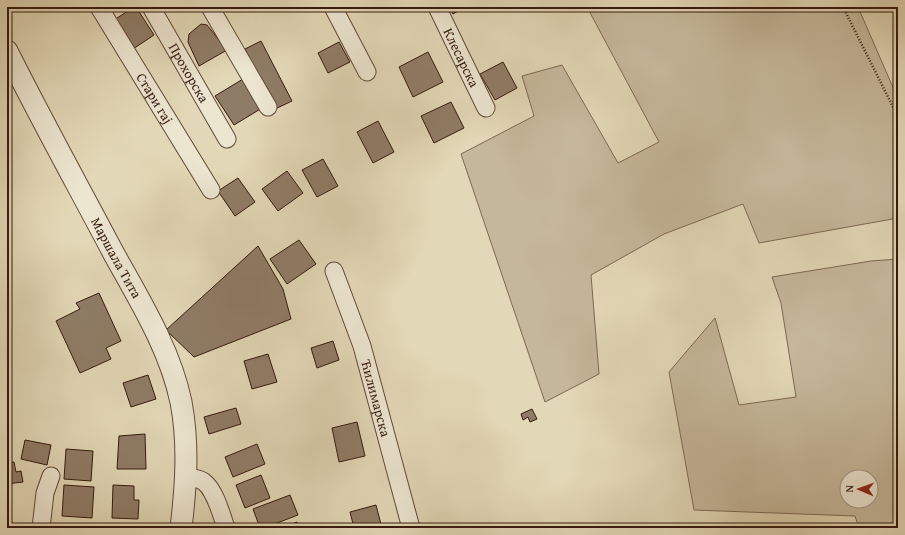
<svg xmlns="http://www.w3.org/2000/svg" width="905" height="535" font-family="'Gentium Book Plus',serif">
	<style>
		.green { fill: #c5b79a; stroke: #7e6854; fill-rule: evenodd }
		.building { fill: #8f7c66; stroke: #361a0f }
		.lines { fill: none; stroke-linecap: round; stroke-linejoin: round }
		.minor-casing { stroke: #614939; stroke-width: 19 }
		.tertiary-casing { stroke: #614939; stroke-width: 23 }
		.path { stroke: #361a0f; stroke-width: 2.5; stroke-dasharray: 1 2; stroke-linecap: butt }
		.minor { stroke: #ece5d0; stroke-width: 17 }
		.tertiary { stroke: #ece5d0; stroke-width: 21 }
		.labels { text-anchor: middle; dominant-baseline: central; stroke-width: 3.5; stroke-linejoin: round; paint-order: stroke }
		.street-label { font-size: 14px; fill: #361a0f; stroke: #ece5d0 }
	</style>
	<rect width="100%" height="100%" fill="#e2d7b6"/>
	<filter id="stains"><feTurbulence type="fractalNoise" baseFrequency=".005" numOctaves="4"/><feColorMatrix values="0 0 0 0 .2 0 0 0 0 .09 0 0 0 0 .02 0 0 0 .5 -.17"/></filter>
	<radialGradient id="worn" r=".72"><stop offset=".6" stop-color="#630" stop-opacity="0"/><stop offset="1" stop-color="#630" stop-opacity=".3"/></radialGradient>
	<!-- green -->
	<path class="green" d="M587 7H858L898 99V218L759 243 743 204 664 234 591 275 599 374 545 402 461 154 534 116 522 76 562 65 618 163 659 142Z
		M898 259V528H859L855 516 694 510 669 372 715 318 739 405 796 397 781 303 772 277 871 261ZM847 477H871V501H847Z"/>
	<!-- building -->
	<path class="building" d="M134 7H136L154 35 133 49 114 20Z
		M449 7H465L453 14Z
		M201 24 207 25 227 50 199 66 188 42 189 34Z
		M261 41 292 101 275 109 245 49Z
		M339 42 350 62 328 73 318 53Z
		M428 52 443 82 413 97 399 67Z
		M503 62 517 88 495 100 480 74Z
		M243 79 262 108 234 125 215 96Z
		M451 102 464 128 434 143 421 116Z
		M378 121 394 152 373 163 357 132Z
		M323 159 338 186 317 197 302 170Z
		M287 171 303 193 278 211 262 189Z
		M238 178 255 202 235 216 218 191Z
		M299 240 316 264 287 284 270 259Z
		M258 246 283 289 291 319 194 357 166 330Z
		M99 293 121 341 106 348 111 359 80 373 56 321 80 309 76 303Z
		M333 341 339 360 317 368 311 348Z
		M268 354 277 382 252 389 244 361Z
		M148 375 156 399 131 407 123 383Z
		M236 408 241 424 209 434 204 417Z
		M532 409 537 419 530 422 528 417 523 420 521 414Z
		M357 422 365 456 339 462 332 428Z
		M145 434 146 469H117L119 436Z
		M25 440 51 445 47 465 21 459Z
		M257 444 265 464 233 477 225 457Z
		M66 449 93 451 91 481 64 479Z
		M14 462 16 472 21 471 23 482 7 484V463Z
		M261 475 270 498 245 508 236 485Z
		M64 485 94 487 92 518 62 516Z
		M113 485 134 486V500H139L138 519 112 518Z
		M290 495 298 515 264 528H260L253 509Z
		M376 505 382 528H354L350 512Z
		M297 522 299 528H280Z"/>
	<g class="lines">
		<defs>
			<g id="minor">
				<path id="s1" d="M99 7 211 190"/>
				<path id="s2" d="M151 7 227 139"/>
				<path d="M210 7 268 107"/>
				<path d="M333 7 367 72"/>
				<path id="s3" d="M437 7 486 108"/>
				<path id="s4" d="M334 271 362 346 411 528"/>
				<path d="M186 477C192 478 199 478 204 482 215 490 222 516 226 528"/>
				<path d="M41 528 45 493 51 476"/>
			</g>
			<g id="tertiary">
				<path id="s5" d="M7 51C41 119 78 186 114 254 140 301 170 349 181 402 189 444 186 486 181 528"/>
			</g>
		</defs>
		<!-- minor casing -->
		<use href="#minor" class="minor-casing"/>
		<!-- tertiary casing -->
		<use href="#tertiary" class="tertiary-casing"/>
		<!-- path -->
		<path class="path" d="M843 7 898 117"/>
		<!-- minor -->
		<use href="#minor" class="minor"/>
		<!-- tertiary -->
		<use href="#tertiary" class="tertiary"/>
	</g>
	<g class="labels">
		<!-- street labels -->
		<g class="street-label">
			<text stroke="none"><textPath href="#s3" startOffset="56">Клесарска</textPath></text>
			<text stroke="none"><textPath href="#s2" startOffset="76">Прохорска</textPath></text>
			<text stroke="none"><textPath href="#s1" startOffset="107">Стари гај</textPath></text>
			<text stroke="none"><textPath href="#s5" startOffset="234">Маршала Тита</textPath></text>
			<text stroke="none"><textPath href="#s4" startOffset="134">Ћилимарска</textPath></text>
		</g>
	</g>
	<!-- margin -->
	<rect width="905" height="535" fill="none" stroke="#e2d7b6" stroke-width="24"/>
	<rect x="8" y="8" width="889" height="519" fill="none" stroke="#361a0f" stroke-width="2"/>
	<rect x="12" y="12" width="881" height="511" fill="none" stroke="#361a0f"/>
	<!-- north arrow -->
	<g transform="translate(859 489) rotate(272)"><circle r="19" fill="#ece5d0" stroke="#a39483"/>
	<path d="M0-3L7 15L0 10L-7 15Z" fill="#8f2418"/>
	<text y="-6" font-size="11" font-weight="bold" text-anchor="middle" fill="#361a0f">N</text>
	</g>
	<rect width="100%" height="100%" filter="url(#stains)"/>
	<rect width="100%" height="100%" fill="url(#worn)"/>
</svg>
